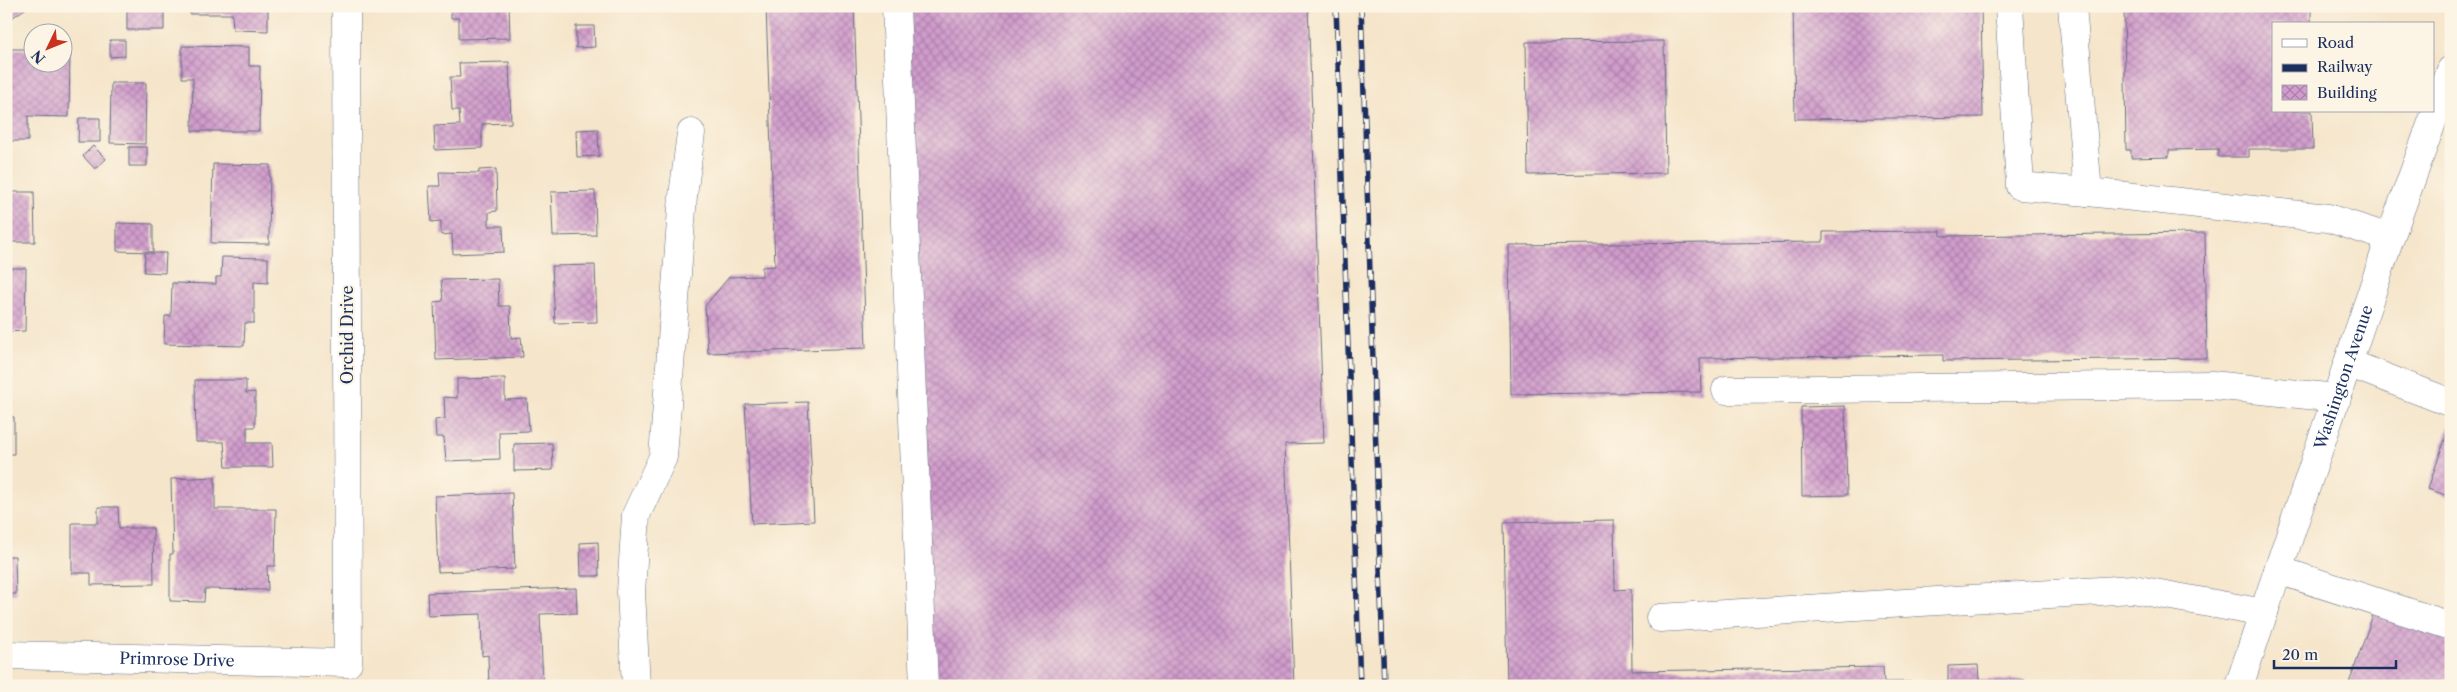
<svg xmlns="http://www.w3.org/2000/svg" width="2457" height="692" font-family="'Libre Caslon Text',serif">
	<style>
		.building { fill: url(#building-cross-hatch) }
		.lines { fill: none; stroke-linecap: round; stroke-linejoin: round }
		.minor-casing { stroke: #676f84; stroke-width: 29 }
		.major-casing { stroke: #676f84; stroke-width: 29 }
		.minor { stroke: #fff; stroke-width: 28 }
		.major { stroke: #fff; stroke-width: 28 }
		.rail-casing { stroke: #1b2f5e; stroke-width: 5.5 }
		.rail { stroke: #fcf5e5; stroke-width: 4; stroke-dasharray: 11; stroke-linecap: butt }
		.labels { text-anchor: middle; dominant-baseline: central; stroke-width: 4.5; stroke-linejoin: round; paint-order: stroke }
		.street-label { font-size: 16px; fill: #1b2f5e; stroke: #fcf5e5 }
	</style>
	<defs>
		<pattern id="building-cross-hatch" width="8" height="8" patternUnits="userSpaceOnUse" patternTransform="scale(1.25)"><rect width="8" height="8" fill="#d19ccc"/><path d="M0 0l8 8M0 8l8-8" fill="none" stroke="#a980a9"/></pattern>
	</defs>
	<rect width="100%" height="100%" fill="#fcf5e5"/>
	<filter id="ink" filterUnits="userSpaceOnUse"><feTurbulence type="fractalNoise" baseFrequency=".02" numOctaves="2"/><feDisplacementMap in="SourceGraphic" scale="10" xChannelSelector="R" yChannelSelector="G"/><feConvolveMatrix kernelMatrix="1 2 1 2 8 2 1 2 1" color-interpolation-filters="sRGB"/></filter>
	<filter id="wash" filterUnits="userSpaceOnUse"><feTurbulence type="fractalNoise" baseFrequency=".0096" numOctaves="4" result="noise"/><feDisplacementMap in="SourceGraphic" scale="20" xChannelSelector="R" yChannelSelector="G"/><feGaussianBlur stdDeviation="1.12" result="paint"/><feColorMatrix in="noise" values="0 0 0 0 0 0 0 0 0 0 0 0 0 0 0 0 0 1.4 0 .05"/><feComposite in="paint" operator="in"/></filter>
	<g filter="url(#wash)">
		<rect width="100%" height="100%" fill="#f5e5ca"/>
		<g id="blocks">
			<!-- building -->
			<path class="building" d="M6 6H29L6 22Z
				M190 6 268 7V31L233 30 232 14H190Z
				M451 6H509L510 38 459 39V18H451Z
				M766 6H854L866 348 708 353 705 306 729 277 762 276V267L775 266Z
				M901 6H1308L1324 443 1285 444 1294 686H927Z
				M1793 6H1981L1983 117 1795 119Z
				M2124 6H2311V24H2273V111H2312L2313 149H2249V157H2218V149L2169 150V157L2131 158V150H2126Z
				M127 7H164V30H127Z
				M576 26H594L595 47 576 48Z
				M110 40H125V56L110 57Z
				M1664 41 1666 173 1528 175 1526 42Z
				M182 46 249 47V66H260L259 131H192L193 78H182Z
				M6 49H32V62H62V52H70L69 117 28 116V141H6Z
				M509 62 511 123 482 124V148L435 150 434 126 460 125 459 110H452L450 77H460L459 63Z
				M111 83H146L145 144 110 143Z
				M79 118H100V142H78Z
				M598 129 599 156 577 157 576 130Z
				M93 146 106 159 95 169 83 156Z
				M129 147H147V166H129Z
				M213 164 270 165 269 244 211 243Z
				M496 169 497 211 489 212V226H503L504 252 453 254 452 234 441 235V221L431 222 429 186H440L439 172 479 173V170Z
				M595 191 596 235 553 236 551 192Z
				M6 192H34L35 242H6Z
				M117 223 153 224V252L117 251Z
				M1941 231V236L2205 233 2207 358 1943 361V355L1700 358 1701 392 1511 394 1509 245 1823 242V232Z
				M145 253H166L165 273 144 272Z
				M222 257 268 258V283L254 282V323H245L244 346 164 344 165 316H171L172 283 216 284V277H221Z
				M595 265 597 322 555 323 552 266Z
				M6 268H26L25 331 6 332Z
				M498 279 499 306H510L511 338 521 337 523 357 436 360 434 302 443 301 441 280Z
				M505 378V400L527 399 529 431 499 432 500 459 446 461 444 437H436L435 420 445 419 444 397 457 398V379Z
				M195 380H246V393L255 392V427H247V443H272L273 467H226L224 442H196Z
				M808 402 814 521 752 524 745 404Z
				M1845 406 1847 495 1802 496 1801 407Z
				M6 417H14V454H6Z
				M2450 424H2451V497L2428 489Z
				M552 443 553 470 514 471V444Z
				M215 477V509H276L275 566H267L268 590 205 589 204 602 170 601V554H173L171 479Z
				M512 493 515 569 438 572 435 496Z
				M98 507H118L119 528H153L154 584 91 585V573H72V523H98Z
				M1614 520 1615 590 1631 589 1632 671 1883 667 1884 682 1948 681V666L1978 665 1979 680H2025V686H1507L1504 522Z
				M598 542 599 576H581L580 543Z
				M6 556H15L16 594H6Z
				M576 588 577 613 540 614 543 686H489L488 655 482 656 481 614 428 616 427 593Z
				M2374 612 2451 640V686H2348Z"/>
		</g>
	</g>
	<g filter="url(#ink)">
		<use href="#blocks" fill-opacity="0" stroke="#676f84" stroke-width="1"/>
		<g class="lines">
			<defs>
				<g id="minor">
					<path d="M896 6 924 686"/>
					<path d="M2009 6 2020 186 2088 192"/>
					<path d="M2072 6 2088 192 2328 218 2390 238"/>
					<path d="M2348 363 2451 403"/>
					<path d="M1726 390 2212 385 2337 398"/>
					<path d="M2278 570 2451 626"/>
					<path d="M1660 618 2133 589 2264 613"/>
					<path id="s1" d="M6 655 348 663 346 6"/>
					<path d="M636 686 631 592 636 515 663 457 683 196 691 133"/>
				</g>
				<g id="major">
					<path id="s2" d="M2239 686 2390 238 2451 70"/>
				</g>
			</defs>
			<!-- minor casing -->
			<use href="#minor" class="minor-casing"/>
			<!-- major casing -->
			<use href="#major" class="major-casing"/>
			<!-- minor -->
			<use href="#minor" class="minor"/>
			<!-- major -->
			<use href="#major" class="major"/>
			<defs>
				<path id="rail" d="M1336 6 1360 686
					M1361 6 1384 686"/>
			</defs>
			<!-- rail casing -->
			<use href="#rail" class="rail-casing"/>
			<!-- rail -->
			<use href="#rail" class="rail"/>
		</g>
	</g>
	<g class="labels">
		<!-- street labels -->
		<g class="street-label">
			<text transform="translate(347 335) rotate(-90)">Orchid Drive</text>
			<text stroke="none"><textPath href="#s2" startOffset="326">Washington Avenue</textPath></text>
			<text stroke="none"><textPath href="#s1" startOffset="171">Primrose Drive</textPath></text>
		</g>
	</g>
	<!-- margin -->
	<rect width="2457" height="692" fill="none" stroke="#fcf5e5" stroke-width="25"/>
	<!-- legend -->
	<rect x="2272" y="22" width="162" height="90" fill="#fcf5e5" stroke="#a2a6af"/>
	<rect x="2282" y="39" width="25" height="8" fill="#ffffff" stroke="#a2a6af"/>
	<text x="2317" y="48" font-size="15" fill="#1b2f5e">Road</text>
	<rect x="2282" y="64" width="25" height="8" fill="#1b2f5e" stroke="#a2a6af"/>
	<text x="2317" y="72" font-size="15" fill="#1b2f5e">Railway</text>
	<rect x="2282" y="85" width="25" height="15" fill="url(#building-cross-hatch)" stroke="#a2a6af"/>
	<text x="2317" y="98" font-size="15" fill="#1b2f5e">Building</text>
	<!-- north arrow -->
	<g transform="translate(48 48) rotate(227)"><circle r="24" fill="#fcf5e5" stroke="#a2a6af"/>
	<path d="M0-4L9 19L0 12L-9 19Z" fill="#c8321e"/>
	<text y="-8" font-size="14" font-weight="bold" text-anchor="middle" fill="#1b2f5e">N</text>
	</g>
	<!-- scale -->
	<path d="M2274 660v8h122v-8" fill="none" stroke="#1b2f5e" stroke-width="2.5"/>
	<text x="2282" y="660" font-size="15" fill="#1b2f5e" stroke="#fcf5e5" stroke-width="4" paint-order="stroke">20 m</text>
</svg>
